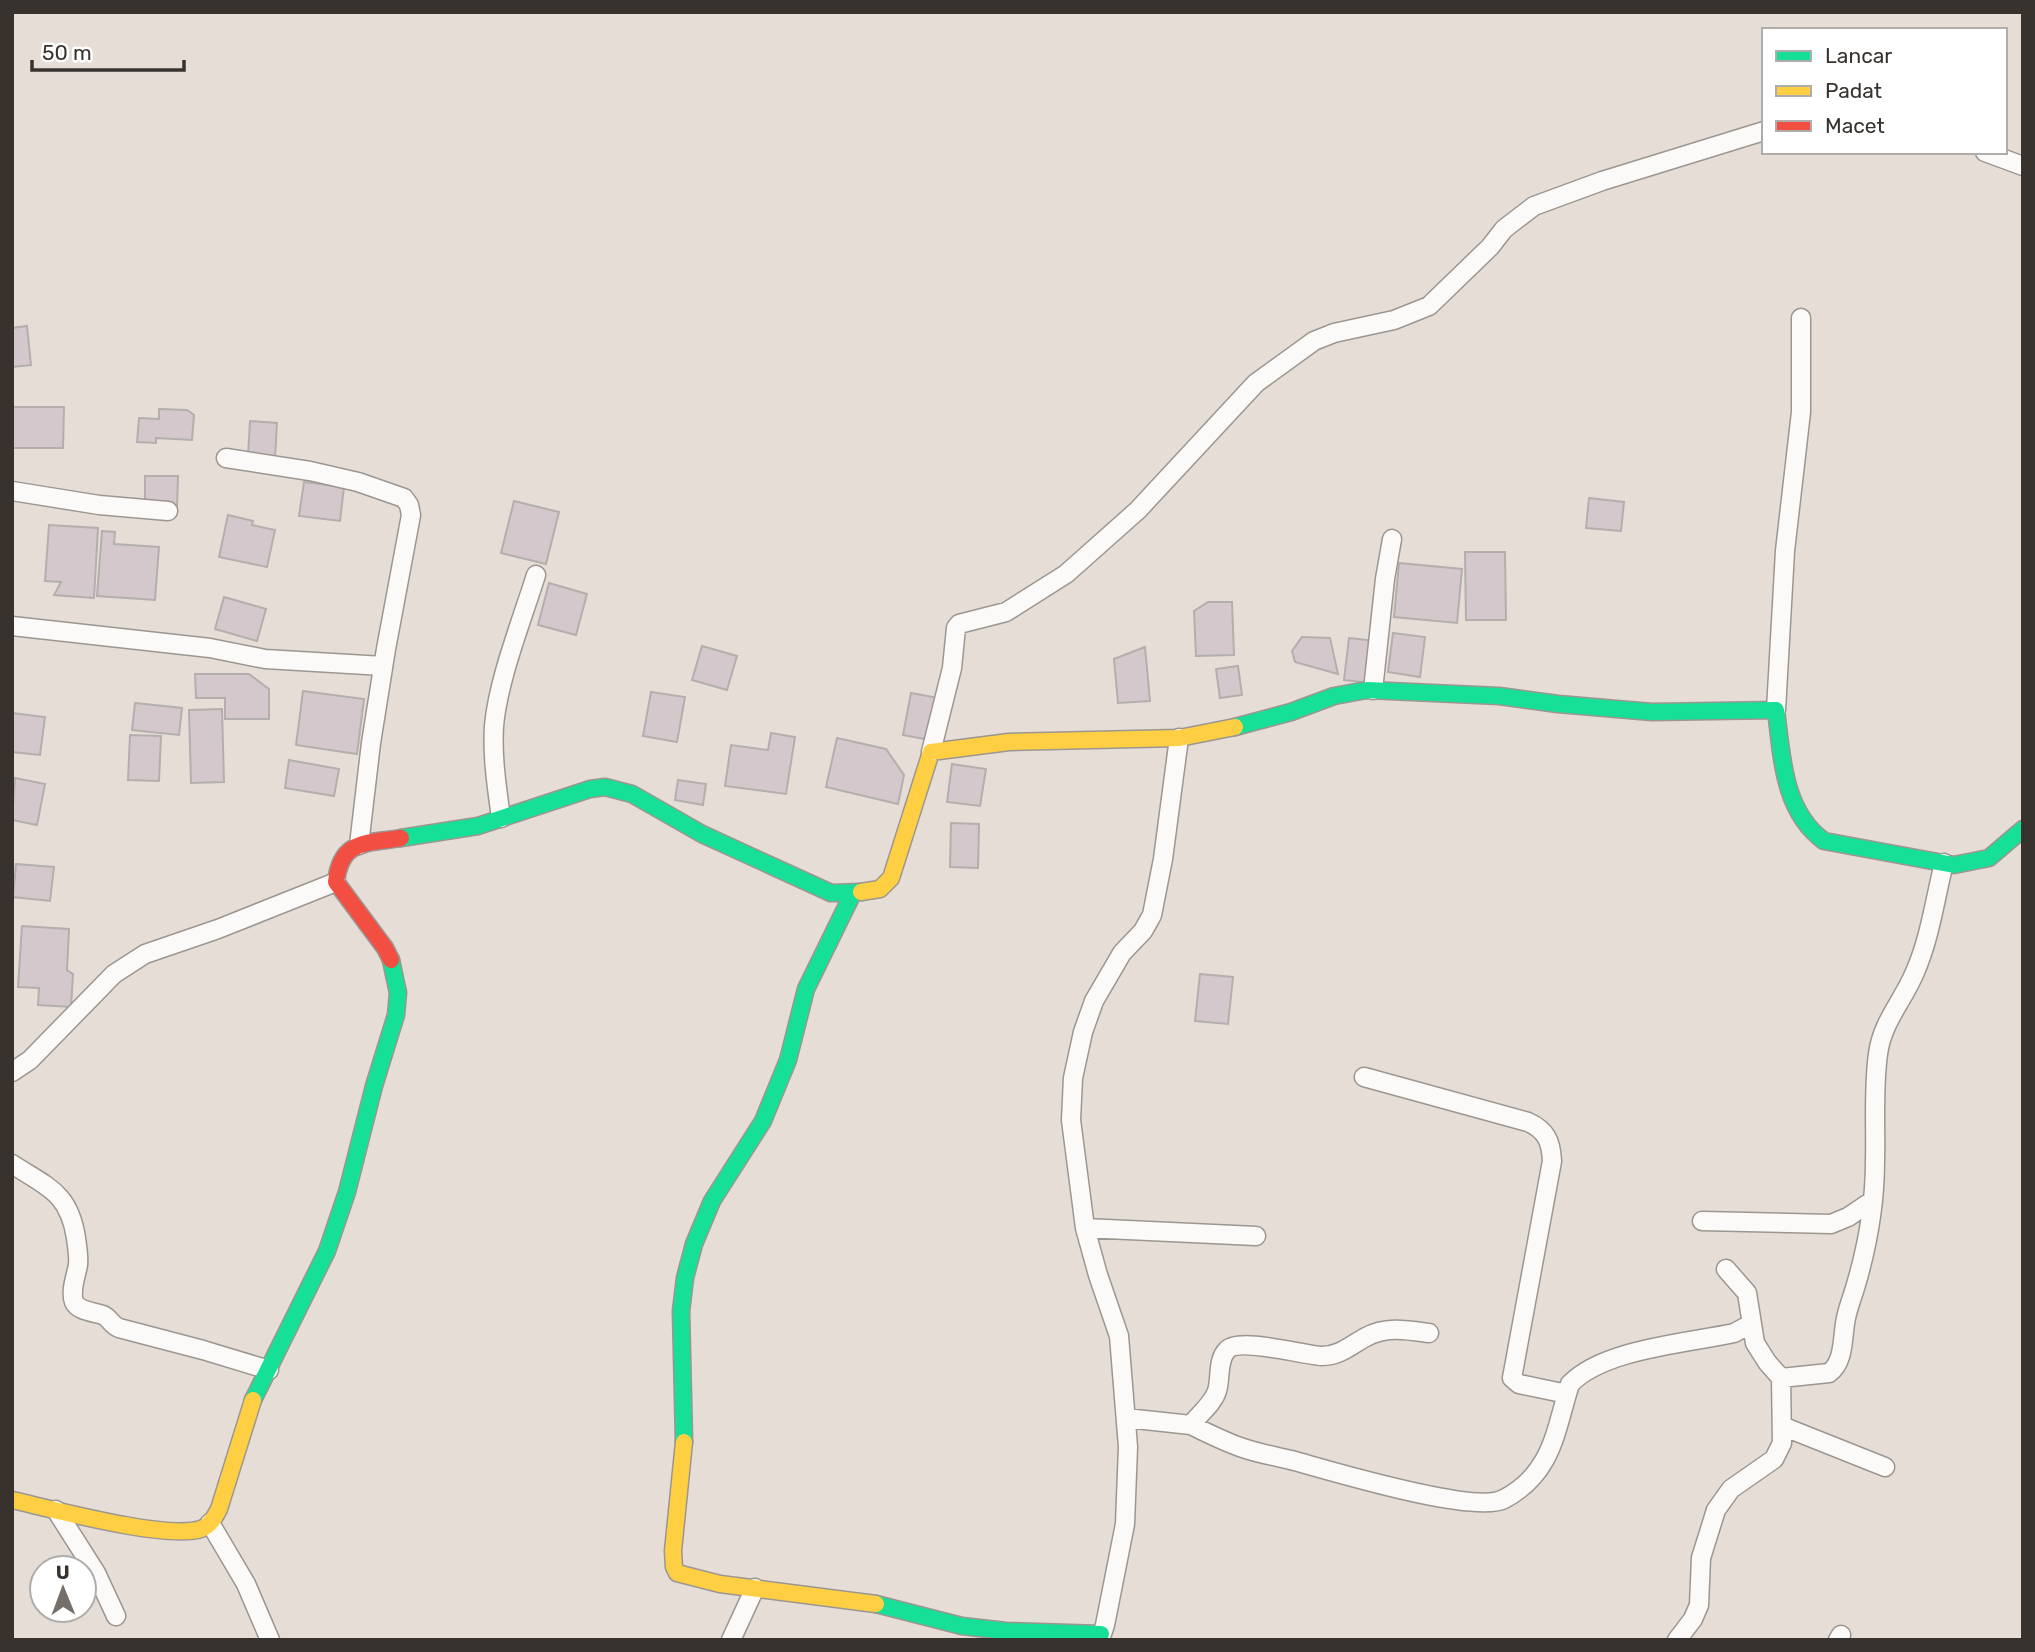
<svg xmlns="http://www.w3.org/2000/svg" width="2035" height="1652" font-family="Rubik,sans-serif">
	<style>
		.building { fill: #d4c8cc; stroke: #b4aead; stroke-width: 2 }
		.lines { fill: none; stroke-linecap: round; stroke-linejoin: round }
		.street-casing { stroke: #9c9691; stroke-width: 21 }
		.fast-casing { stroke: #9c9691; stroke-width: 19 }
		.slow-casing { stroke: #9c9691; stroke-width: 19 }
		.jam-casing { stroke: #9c9691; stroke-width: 19 }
		.street { stroke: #fbfaf9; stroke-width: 18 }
		.fast { stroke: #16e098; stroke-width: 16 }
		.slow { stroke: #ffcf43; stroke-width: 16 }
		.jam { stroke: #f24e42; stroke-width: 16 }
	</style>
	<rect width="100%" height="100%" fill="#e5ddd6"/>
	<!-- building -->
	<path class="building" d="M27 326 31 365 12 367V328Z
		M12 407H64L63 448H12Z
		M159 409 187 410 194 415 192 440 156 438V443L137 442 139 418 159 419Z
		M250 421 277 423 275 458 248 456Z
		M145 476H178L177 508 145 507Z
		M304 482 344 487 340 521 299 516Z
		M1589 498 1624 502 1621 531 1586 528Z
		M514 501 559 512 546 564 501 553Z
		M228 515 253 521 252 525 275 530 267 567 219 557Z
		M49 525 98 528 94 598 54 595 61 582 45 581Z
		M102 531 115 532 114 544 159 547 155 600 97 596Z
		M1465 552H1505L1506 620H1466Z
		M1399 563 1462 569 1457 623 1394 617Z
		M549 583 587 594 576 635 538 625Z
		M224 597 266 609 257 641 215 629Z
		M1208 602H1232L1234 655 1196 656 1194 611Z
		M1393 633 1425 637 1420 677 1388 672Z
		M1302 637 1330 638 1338 674 1295 662 1292 651Z
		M1349 638 1375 641 1370 683 1344 680Z
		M702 646 737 656 727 690 692 680Z
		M1145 647 1150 701 1118 703 1114 659Z
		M1238 666 1242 695 1220 698 1216 669Z
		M195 674H249L269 689V719H225V698H196Z
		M303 691 364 699 357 754 296 745Z
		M651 692 685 697 677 742 643 736Z
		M911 693 939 698 930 740 903 735Z
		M135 703 182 708 179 735 132 730Z
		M222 709 224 782 191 783 189 710Z
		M12 713 45 717 40 755 12 752Z
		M771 733 795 737 786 794 725 786 731 745 768 750Z
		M130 735 161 736 159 781 128 780Z
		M837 738 886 749 904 775 898 804 826 787Z
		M289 760 339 769 334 796 285 788Z
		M952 764 986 769 980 806 947 802Z
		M15 778 45 784 37 825 12 820Z
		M678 780 706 784 703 805 675 800Z
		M951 823 979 824 978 868 950 867Z
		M16 864 54 867 50 901 13 897Z
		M22 926 69 929 67 970 73 974 71 1007 38 1005 39 988 18 987Z
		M1200 974 1233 977 1228 1024 1195 1021Z"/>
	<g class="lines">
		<defs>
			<path id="street" d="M1985 152 2023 166
				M226 458 310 471 358 482 404 498 409 505 411 515 386 649 371 743 359 845
				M12 491 99 505 168 511
				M12 626 210 648 265 659 383 666
				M1373 690 1385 579 1392 539
				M1776 710 1785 551 1801 412V318
				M931 752 952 668 956 628 959 624 1006 612 1066 574 1138 510 1256 383 1314 341 1334 333 1394 320 1429 306 1490 247 1504 229 1534 206 1602 181 1764 131
				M501 818C497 788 492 757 494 726 498 680 522 620 536 575
				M12 1072 30 1060 114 974 145 954 218 929 336 882
				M1364 1077 1528 1122C1546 1130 1551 1141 1552 1161L1512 1378 1519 1384 1567 1394
				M12 1164C47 1187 69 1192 76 1238 77 1247 79 1256 78 1265 76 1276 70 1291 74 1302 78 1311 94 1312 103 1315 110 1318 111 1325 119 1328L203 1350 269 1370
				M1702 1221 1831 1224 1848 1217 1872 1201
				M1085 1228 1256 1236
				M1726 1269 1747 1293 1755 1343 1767 1362 1781 1378
				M1126 1418 1191 1425C1199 1414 1213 1404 1217 1391 1221 1379 1217 1360 1227 1350 1239 1337 1303 1355 1322 1356 1340 1356 1351 1345 1366 1337 1386 1326 1407 1330 1429 1333
				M1191 1425C1207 1433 1223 1441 1240 1447 1256 1453 1274 1456 1291 1460 1328 1470 1475 1515 1504 1499 1553 1473 1555 1431 1570 1384 1603 1349 1688 1343 1734 1333L1751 1324
				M1782 1426 1885 1467
				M56 1510 96 1573 116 1616
				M210 1523 246 1584 270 1640
				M731 1640 755 1588
				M1100 1640 1105 1625 1125 1524 1128 1447 1119 1336 1098 1275 1085 1228 1071 1120 1073 1078 1083 1032 1094 1001 1122 953 1143 931 1152 915 1163 859 1179 738
				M1677 1640 1693 1619 1699 1605 1701 1558 1716 1510 1731 1489 1774 1459 1782 1443 1781 1378 1829 1373C1845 1362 1842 1336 1846 1318 1848 1308 1852 1298 1855 1288 1867 1248 1875 1203 1875 1161 1876 1126 1873 1090 1878 1054 1882 1022 1903 1001 1915 972 1930 938 1935 899 1944 863
				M1838 1640 1841 1635"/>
			<path id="fast" d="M1235 727 1291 712 1334 696 1367 690 1499 696 1558 704 1652 712 1776 710C1782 757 1783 811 1824 841L1954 865 1989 858 2023 829
				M401 838 478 826 590 789 605 787 632 794 702 834 831 893 861 892
				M253 1400 327 1251 347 1192 374 1086 396 1015 398 993 391 960
				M684 1442 681 1311 685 1278 694 1244 712 1201 763 1121 788 1060 806 989 853 893
				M876 1604 962 1626 1006 1631 1101 1634"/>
			<path id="slow" d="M861 892 880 889 891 878 931 752 1009 742 1179 738 1235 727
				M684 1442 673 1551 674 1567 677 1573 720 1584 876 1604
				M12 1500C52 1509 166 1540 201 1529 210 1526 215 1517 219 1509L253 1400"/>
			<path id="jam" d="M391 960 385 948 336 882C341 839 366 844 401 838"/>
		</defs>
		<!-- street casing -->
		<use href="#street" class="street-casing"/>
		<!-- fast casing -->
		<use href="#fast" class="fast-casing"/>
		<!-- slow casing -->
		<use href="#slow" class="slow-casing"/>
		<!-- jam casing -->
		<use href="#jam" class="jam-casing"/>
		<!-- street -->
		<use href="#street" class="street"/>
		<!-- fast -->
		<use href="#fast" class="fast"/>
		<!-- slow -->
		<use href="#slow" class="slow"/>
		<!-- jam -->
		<use href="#jam" class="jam"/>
	</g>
	<!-- border -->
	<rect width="2035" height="1652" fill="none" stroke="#38322e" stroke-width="28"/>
	<!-- legend -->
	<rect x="1762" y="28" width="245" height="126" fill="#ffffff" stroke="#afadab" stroke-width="2"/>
	<rect x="1776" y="51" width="35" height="10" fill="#16e098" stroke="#afadab" stroke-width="2"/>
	<text x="1825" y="63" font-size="21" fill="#38322e">Lancar</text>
	<rect x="1776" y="86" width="35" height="10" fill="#ffcf43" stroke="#afadab" stroke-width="2"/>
	<text x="1825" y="98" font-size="21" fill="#38322e">Padat</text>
	<rect x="1776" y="121" width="35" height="10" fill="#f24e42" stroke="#afadab" stroke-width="2"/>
	<text x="1825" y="133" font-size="21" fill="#38322e">Macet</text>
	<!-- north arrow -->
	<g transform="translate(63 1589) rotate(359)"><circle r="33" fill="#ffffff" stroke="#afadab" stroke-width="2"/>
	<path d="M0-5L12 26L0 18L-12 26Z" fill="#756e69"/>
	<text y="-10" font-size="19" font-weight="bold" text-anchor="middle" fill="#38322e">U</text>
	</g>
	<!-- scale -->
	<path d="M32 60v10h152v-10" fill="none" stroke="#38322e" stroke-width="3.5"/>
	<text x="42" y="60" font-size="21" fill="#38322e" stroke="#ffffff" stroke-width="5" paint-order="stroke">50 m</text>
</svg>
